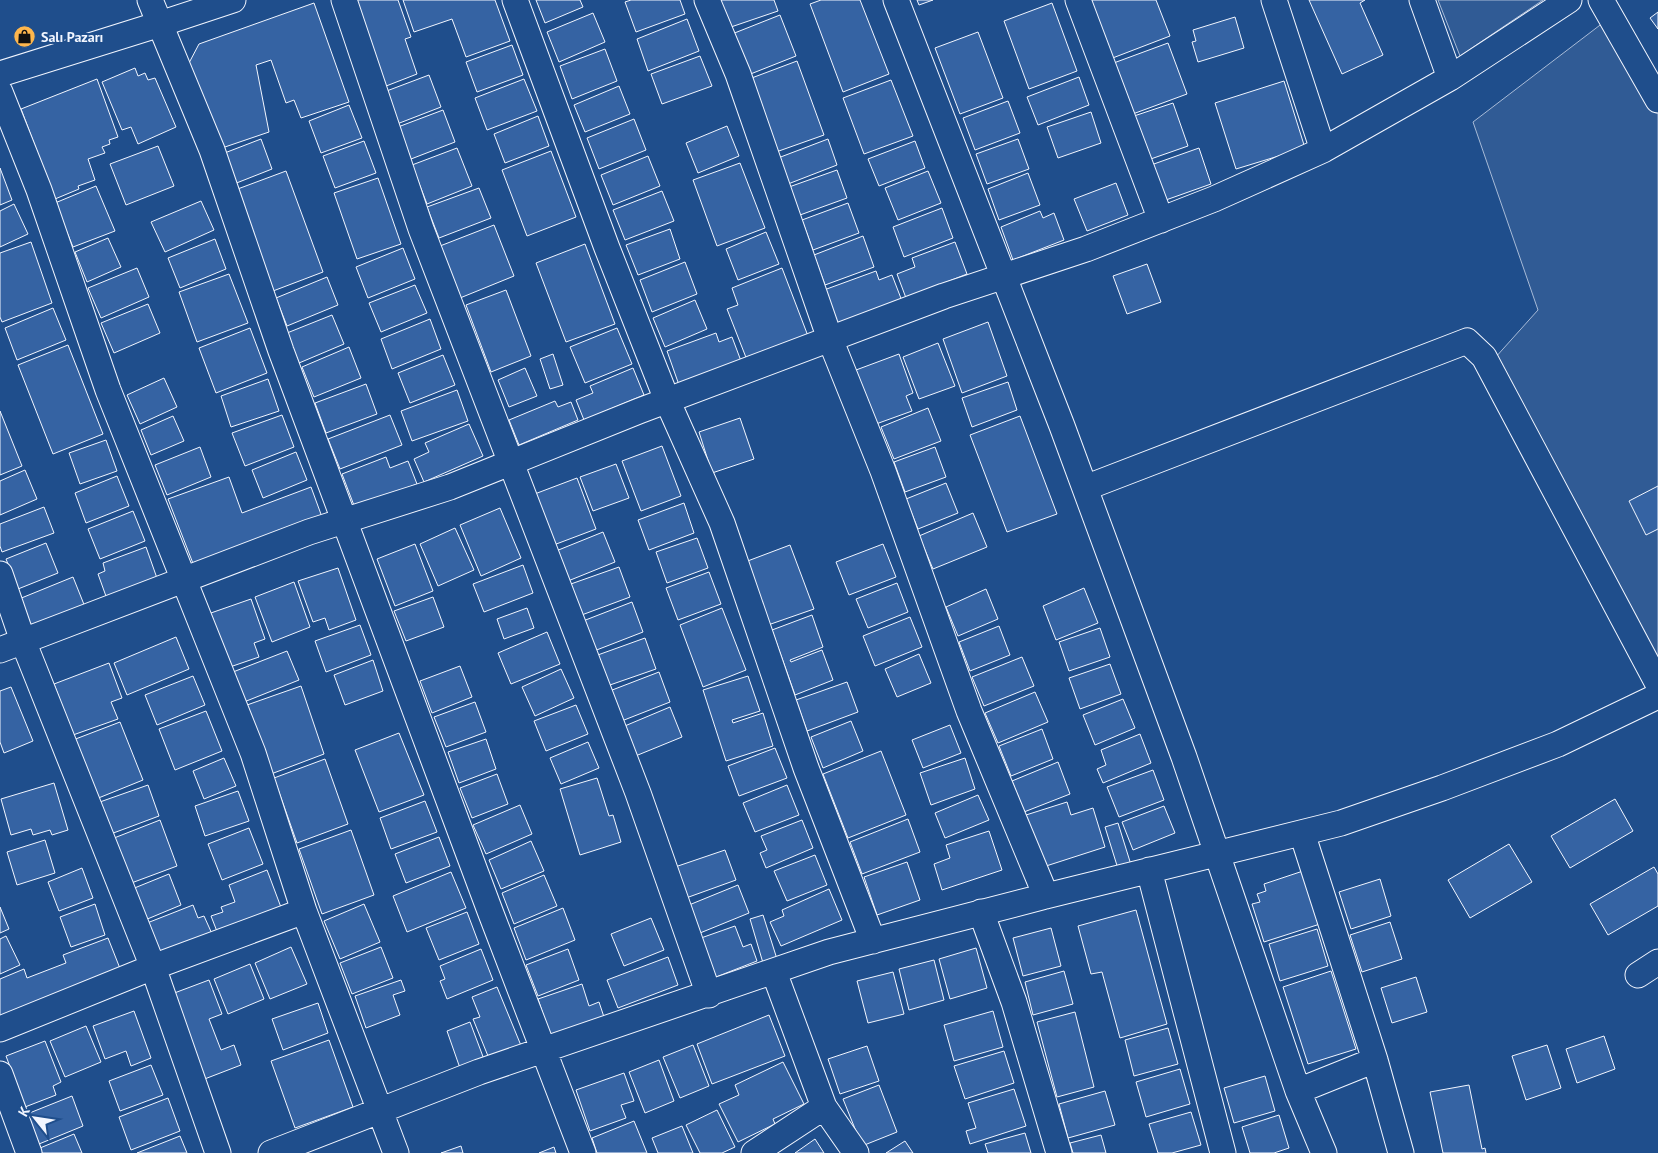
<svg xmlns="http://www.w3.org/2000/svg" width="1658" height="1153" font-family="'PT Sans',sans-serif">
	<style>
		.green { fill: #305b95; stroke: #a8bbd7 }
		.building { fill: #3563a3; stroke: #f2f6ff }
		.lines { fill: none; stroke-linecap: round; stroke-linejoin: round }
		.minor-casing { stroke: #f2f6ff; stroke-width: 27 }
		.minor { stroke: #1f4e8c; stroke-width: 25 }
		.labels { text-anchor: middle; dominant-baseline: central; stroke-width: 4; stroke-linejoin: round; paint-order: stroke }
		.poi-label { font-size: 14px; font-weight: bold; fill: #f2f6ff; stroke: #1f4e8c; text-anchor: start }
	</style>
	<rect width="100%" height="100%" fill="#1f4e8c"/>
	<!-- green -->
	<path class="green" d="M1438 0H1543L1460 56Z
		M1608 19 1658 111V663L1494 359 1538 310 1473 122Z"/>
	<!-- building -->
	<path class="building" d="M349 0H398L411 37 405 39 417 74 381 88Z
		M403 0H495L510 41 466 57 452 19 414 32Z
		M536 0H580L583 7 545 23Z
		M631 0H680L685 14 636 32 625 2Z
		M718 0H774L778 11 728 28Z
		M821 0H860L889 74 843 92 810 4Z
		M917 0H933L919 5Z
		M1091 0H1156L1170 36 1110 59Z
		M1309 0H1365L1360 3 1383 55 1342 74Z
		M314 3 349 102 301 118 294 100 286 103 271 60 256 65 269 132 219 149 189 63 199 44Z
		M1052 3 1077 71 1029 89 1004 21Z
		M1658 12V29L1650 18Z
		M593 13 605 42 559 62 547 32Z
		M780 15 796 56 748 75 732 34Z
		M1235 17 1244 48 1198 62 1192 42 1196 41 1193 30Z
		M687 19 699 51 648 71 637 39Z
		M978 32 1003 98 960 114 935 48Z
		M1168 43 1187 94 1130 115 1111 64Z
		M512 45 523 75 477 92 466 62Z
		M605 49 617 81 572 99 560 66Z
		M700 56 712 86 662 104 651 74Z
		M797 61 824 135 776 152 749 79Z
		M135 68 138 76 145 73 148 80 155 78 176 127 138 144 131 127 122 130 102 82Z
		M429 75 441 107 397 124 384 92Z
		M1079 77 1089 105 1038 125 1027 97Z
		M97 79 118 137 109 140 110 144 102 147 105 153 88 159 95 180 78 186 79 189 55 199 21 109Z
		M524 79 537 111 487 130 475 98Z
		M891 80 913 136 864 154 843 98Z
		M1284 81 1305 148 1236 169 1215 103Z
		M619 86 630 114 585 132 574 105Z
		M1008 101 1020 133 975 150 963 118Z
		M1173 103 1188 146 1145 161 1131 117Z
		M349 105 362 138 321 153 309 121Z
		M443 110 455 142 411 159 398 127Z
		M1091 112 1101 143 1058 158 1047 127Z
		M538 116 549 146 505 163 494 134Z
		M634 119 646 150 599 169 587 138Z
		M727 126 739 156 698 173 686 143Z
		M261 139 272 169 234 184 222 154Z
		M828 139 837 165 788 184 778 158Z
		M1018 139 1029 169 987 184 976 154Z
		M364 141 376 173 335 188 323 156Z
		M915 141 925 168 879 186 868 159Z
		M158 146 174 186 126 205 110 164Z
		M457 148 472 186 427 204 412 165Z
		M1199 148 1211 184 1163 201 1151 165Z
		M551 151 576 217 527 236 502 170Z
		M648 156 660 186 613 205 601 175Z
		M740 163 765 228 717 246 693 180Z
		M0 168 12 200 0 205Z
		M837 170 847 198 800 215 789 187Z
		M286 171 323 272 273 291 235 190Z
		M928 171 941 203 898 220 885 188Z
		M1028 173 1040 205 999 220 988 189Z
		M378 178 401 244 357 259 334 193Z
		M1116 183 1128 215 1087 231 1074 199Z
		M96 186 115 231 73 247 55 203Z
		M479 188 491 218 439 238 427 207Z
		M662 191 674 221 625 240 613 210Z
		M201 201 214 230 165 252 151 222Z
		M848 203 859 233 813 250 802 220Z
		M14 204 28 234 0 247V211Z
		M942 208 953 238 904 257 893 227Z
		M1040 211 1043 218 1054 213 1064 240 1013 260 1001 227Z
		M494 225 514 276 460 298 440 246Z
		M670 229 680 259 638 275 626 245Z
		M766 232 779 264 738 280 726 249Z
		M863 236 874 267 825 285 814 255Z
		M108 238 121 267 87 282 75 252Z
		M215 239 226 269 180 288 168 258Z
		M31 242 52 303 2 322 0 317V253Z
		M955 242 967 274 906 298 897 274 915 267 912 258Z
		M585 244 615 324 566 342 536 263Z
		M403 248 415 279 368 298 356 267Z
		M685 262 697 294 652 312 640 280Z
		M1147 264 1161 302 1127 314 1113 276Z
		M137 268 149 297 101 318 88 288Z
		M782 268 808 336 747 360 727 309 738 305 732 288Z
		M876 271 879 280 892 275 902 301 837 325 824 290Z
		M229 274 248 323 197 342 179 292Z
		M327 277 338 305 287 326 276 298Z
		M415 285 427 313 381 332 369 303Z
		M506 290 531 356 491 372 466 305Z
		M695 300 707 329 665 347 653 318Z
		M148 304 160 333 114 353 101 323Z
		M53 308 66 340 17 360 5 328Z
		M332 315 344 344 299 363 287 333Z
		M430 319 441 349 392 369 381 339Z
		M988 322 1007 376 962 393 943 339Z
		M250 328 267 373 216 393 199 348Z
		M617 328 632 364 585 383 570 347Z
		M716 333 719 342 732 337 741 361 679 385 667 351Z
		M938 343 955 386 919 399 903 357Z
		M68 345 103 434 53 454 18 365Z
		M349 347 361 378 314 397 302 367Z
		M553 354 563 385 550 389 540 359Z
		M899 354 913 393 906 396 912 411 876 424 856 370Z
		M443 355 455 385 410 403 398 373Z
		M525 368 537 396 509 407 498 380Z
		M633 368 644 395 584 420 576 400 593 393 590 386Z
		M164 378 177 407 140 424 127 395Z
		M268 379 279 411 231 427 221 396Z
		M1008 382 1017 410 972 427 962 398Z
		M366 384 377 414 326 433 315 403Z
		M457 390 468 421 412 441 401 411Z
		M555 401 558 407 571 402 578 420 519 445 509 420Z
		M928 408 941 441 894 459 881 427Z
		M0 411 22 466 0 475Z
		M282 415 294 447 245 466 232 433Z
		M390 415 402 445 340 469 328 439Z
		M173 416 184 441 151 455 141 430Z
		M1020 416 1057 514 1007 532 970 435Z
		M740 418 754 459 712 473 699 432Z
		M469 424 483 456 424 482 414 459 429 452 425 443Z
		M106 440 117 471 80 484 69 453Z
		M662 446 681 496 641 511 622 461Z
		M200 447 211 477 167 495 155 465Z
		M935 447 946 477 905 492 894 462Z
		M296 452 307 480 263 498 252 470Z
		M386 457 390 468 408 461 417 484 355 508 342 474Z
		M616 464 629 498 593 511 580 477Z
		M25 470 37 499 0 515V481Z
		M117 476 129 506 86 523 75 493Z
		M229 477 242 513 311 487 322 517 194 566 168 499Z
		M577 478 596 529 551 546 532 495Z
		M946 483 958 513 918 529 906 499Z
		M1658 486V529L1646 535 1629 501Z
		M684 503 694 533 649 550 638 520Z
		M44 507 54 533 2 552 0 546V524Z
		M500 508 521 558 481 576 460 525Z
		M133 511 145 541 100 559 88 529Z
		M973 513 987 547 933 569 919 536Z
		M455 528 474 570 438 586 420 544Z
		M603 532 615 562 568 581 556 551Z
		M697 538 708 568 667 583 656 552Z
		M46 543 58 573 18 589 6 559Z
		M415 544 433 591 395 606 377 559Z
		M883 544 896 577 849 595 836 562Z
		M790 545 814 609 768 625 745 562Z
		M146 547 158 581 107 599 98 574 105 571 103 563Z
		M523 565 533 593 484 612 473 584Z
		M619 567 630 597 579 616 568 585Z
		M338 568 356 620 329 630 325 618 313 622 298 581Z
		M709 572 721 604 678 620 666 588Z
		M73 577 85 607 30 628 19 599Z
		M294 582 310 627 272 642 255 597Z
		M897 583 908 612 868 628 856 599Z
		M1084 588 1098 623 1056 640 1043 606Z
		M986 589 998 619 958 636 946 607Z
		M433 597 444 627 406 641 394 611Z
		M251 599 265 639 254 643 259 657 227 668 208 614Z
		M632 602 643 632 594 651 583 621Z
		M527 608 534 628 504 639 497 619Z
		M722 608 746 670 703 687 680 625Z
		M812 615 823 647 790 660 791 662 822 650 833 680 795 695 772 630Z
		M910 617 922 647 875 666 863 636Z
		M360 625 371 655 326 672 315 641Z
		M999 626 1010 655 970 671 959 642Z
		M1100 628 1110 657 1069 671 1059 642Z
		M547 632 560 664 511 684 498 653Z
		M176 637 189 669 127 695 114 663Z
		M645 638 656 669 607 686 595 656Z
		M287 651 299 680 244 702 233 672Z
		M919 654 931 683 897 697 885 669Z
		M1022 657 1034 686 984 706 972 677Z
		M373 660 383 691 345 705 334 675Z
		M109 663 122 698 111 702 118 719 73 735 54 684Z
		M1110 664 1121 694 1080 709 1069 678Z
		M460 666 472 697 432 713 420 681Z
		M561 669 574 698 535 716 522 687Z
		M659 672 670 702 619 722 607 692Z
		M193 676 205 705 157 725 145 695Z
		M748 676 760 711 732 720 733 723 763 713 773 746 726 761 703 690Z
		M847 682 858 712 807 731 796 700Z
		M301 686 324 754 271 774 247 705Z
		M11 687 33 741 4 753 0 742V691Z
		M1035 692 1048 722 998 743 985 713Z
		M1123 699 1135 728 1095 745 1083 715Z
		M475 702 486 732 446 747 434 717Z
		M576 705 588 734 546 751 534 721Z
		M670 707 682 737 633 757 620 728Z
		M206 711 222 751 175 770 159 729Z
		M851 721 863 751 823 768 811 737Z
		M120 722 143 780 96 799 73 740Z
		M950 725 961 753 923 768 912 740Z
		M1042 729 1053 759 1011 776 999 746Z
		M399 733 424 795 379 812 355 750Z
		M1140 734 1151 763 1103 783 1097 769 1106 765 1101 750Z
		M486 739 496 769 459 783 448 752Z
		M588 742 599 768 561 784 550 758Z
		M775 748 787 778 739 796 728 766Z
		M881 751 906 815 848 838 823 774Z
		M224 758 236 786 204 799 193 771Z
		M965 758 975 789 931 805 920 773Z
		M325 759 348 824 297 843 274 778Z
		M1058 762 1070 794 1024 812 1012 781Z
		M1153 770 1164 800 1119 817 1107 787Z
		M497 774 508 804 472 818 460 788Z
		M597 778 609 816 613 815 621 842 580 855 560 789Z
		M54 783 68 830 52 835 50 830 33 835 31 829 11 835 1 799Z
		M148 785 159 816 108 835 97 803Z
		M787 785 799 815 755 832 743 803Z
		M238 791 249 821 205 836 195 806Z
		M978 795 989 820 945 838 935 813Z
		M1615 799 1633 831 1570 868 1551 836Z
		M425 801 437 832 391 849 380 818Z
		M1067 802 1071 815 1093 808 1105 847 1043 867 1026 815Z
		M520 805 532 834 486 854 473 825Z
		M1164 806 1175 833 1133 850 1122 822Z
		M908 819 920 852 862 874 850 842Z
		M160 820 177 866 126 885 109 840Z
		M802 820 813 848 766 868 760 853 767 850 761 836Z
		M1118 823 1132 868 1119 872 1105 827Z
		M249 828 263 864 222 880 208 844Z
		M351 830 374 895 322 914 299 849Z
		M989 831 1002 870 942 890 934 864 950 858 946 845Z
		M439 837 450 866 406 883 395 854Z
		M45 840 55 873 17 885 7 852Z
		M531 841 544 871 501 889 489 860Z
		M1509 844 1532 882 1470 918 1448 880Z
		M725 850 736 880 686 898 675 867Z
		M815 855 827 885 787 901 774 871Z
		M907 862 920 900 877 915 864 877Z
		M1654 867 1658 874V906L1608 935 1590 904Z
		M82 868 93 898 59 911 48 882Z
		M267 870 282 910 218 934 211 916 223 912 221 907 235 902 229 885Z
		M1303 871 1320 924 1264 942 1252 904 1260 902 1257 894 1266 891 1264 884Z
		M451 872 466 908 407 932 393 896Z
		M169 874 181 905 145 920 132 889Z
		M544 875 557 906 514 924 502 893Z
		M1380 879 1391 916 1351 929 1339 892Z
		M738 885 749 913 700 933 689 905Z
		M829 889 842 920 781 946 770 922 784 916 782 910Z
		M95 904 105 935 71 947 60 917Z
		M364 904 380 942 340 959 324 921Z
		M193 905 198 918 204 916 213 936 155 958 142 925Z
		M0 907 9 929 0 933Z
		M563 908 575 940 526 960 514 928Z
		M1136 910 1167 1024 1120 1038 1102 972 1091 974 1078 926Z
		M467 912 479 944 439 960 426 928Z
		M763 915 777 959 763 963 750 919Z
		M651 918 664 950 624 966 611 934Z
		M1390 922 1402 959 1362 972 1350 935Z
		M735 926 743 947 751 944 757 961 716 977 701 938Z
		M1051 928 1061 966 1023 976 1013 938Z
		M1317 929 1328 966 1280 981 1269 944Z
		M6 936 20 965 0 974V939Z
		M108 938 121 971 0 1018V979L24 969 27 978 66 963 63 955Z
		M291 947 307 984 270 999 255 963Z
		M381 947 393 978 352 994 340 963Z
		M976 948 987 988 950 999 939 959Z
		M481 949 493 980 447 999 440 981 445 979 440 966Z
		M568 949 579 980 538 996 526 965Z
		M668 957 678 985 618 1008 607 980Z
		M934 960 944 1000 909 1010 899 969Z
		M250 964 264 999 228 1014 214 979Z
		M1064 971 1073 1004 1033 1015 1025 982Z
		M1331 971 1356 1049 1308 1064 1283 987Z
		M893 972 904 1014 868 1023 857 981Z
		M1416 977 1427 1012 1392 1023 1381 988Z
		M209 980 222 1014 209 1019 221 1050 234 1045 241 1065 202 1080 169 995Z
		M401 980 405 991 393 995 400 1015 366 1028 355 996Z
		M582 984 589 1006 599 1002 605 1020 551 1038 538 999Z
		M497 987 522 1048 490 1061 473 1019 480 1017 472 997Z
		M318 1003 328 1033 283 1050 272 1019Z
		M134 1011 151 1058 131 1066 126 1051 105 1059 93 1026Z
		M993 1011 1003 1047 954 1061 944 1025Z
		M1075 1012 1094 1087 1057 1097 1037 1022Z
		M769 1015 785 1056 712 1084 697 1044Z
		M470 1022 485 1062 461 1071 447 1031Z
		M86 1026 101 1062 65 1077 50 1041Z
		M1168 1028 1178 1064 1134 1076 1125 1040Z
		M1604 1036 1615 1069 1577 1083 1566 1049Z
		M329 1040 353 1107 295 1128 271 1061Z
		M45 1041 61 1082 53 1086 56 1095 25 1107 6 1056Z
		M693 1045 709 1086 680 1098 663 1057Z
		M1547 1045 1561 1088 1526 1100 1512 1056Z
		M867 1046 879 1081 840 1094 828 1059Z
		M1004 1051 1014 1083 965 1099 954 1066Z
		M659 1060 674 1101 645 1113 629 1072Z
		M783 1062 804 1104 773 1119 775 1124 738 1142 719 1104 739 1095 735 1085Z
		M151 1065 163 1095 120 1111 109 1081Z
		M1180 1069 1190 1104 1146 1117 1136 1082Z
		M624 1073 634 1101 621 1105 626 1118 590 1131 576 1090Z
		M1265 1076 1275 1111 1234 1123 1224 1088Z
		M879 1085 897 1132 862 1146 843 1099Z
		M1469 1085 1482 1149 1485 1148 1486 1153H1443L1430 1092Z
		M1014 1089 1026 1126 970 1144 966 1131 976 1128 968 1103Z
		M1105 1091 1115 1125 1068 1138 1059 1104Z
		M72 1096 83 1126 39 1144 27 1114Z
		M168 1098 180 1131 131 1150 119 1117Z
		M717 1110 735 1147 722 1153H700L686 1125Z
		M1191 1112 1201 1145 1172 1153H1158L1149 1124Z
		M1279 1115 1289 1148 1274 1153H1250L1242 1127Z
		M634 1121 647 1153H597L592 1138Z
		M682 1126 693 1153H658L652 1138Z
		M1025 1133 1031 1153H988L985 1144Z
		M74 1134 82 1153H42L40 1148Z
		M1101 1135 1106 1153H1073L1070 1143Z
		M180 1136 187 1153H137Z
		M815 1139 824 1153H795Z
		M905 1141 913 1153H886Z
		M461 1146 463 1153H441Z
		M554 1147 556 1153H539Z"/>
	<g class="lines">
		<defs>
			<path id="minor" d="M150 0 212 150 281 351 490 911 583 1153
				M344 0 421 229 638 793 709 995
				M515 0 607 248 667 400 722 523 806 768 873 941
				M707 0 738 74 830 339 883 471 969 711 1046 896
				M896 0 1062 426 1184 757 1298 1091 1324 1153
				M1078 0 1161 220
				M1274 0 1323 150
				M1422 0 1450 78
				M1601 0 1658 100
				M0 74 160 24 233 0
				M0 92 39 190 108 390 253 753 304 911 153 967 0 1029
				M1085 488 1467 341 1484 357 1658 684
				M0 574 23 641 153 967 218 1153
				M0 650 309 532 450 487 639 411 944 296 1086 249 1214 199 1323 150 1450 78 1569 0
				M1302 833 1375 1060 1401 1153
				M1149 870 1223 1153
				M304 911 396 1153
				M981 912 1014 1002 1059 1153
				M1638 975 1658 962
				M0 1074 29 1153
				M1298 1091 1375 1060
				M824 1107 856 1153
				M271 1153 479 1072 829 952 1046 896 1341 823 1442 788 1558 744 1658 696
				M754 1153 824 1107 774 972"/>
		</defs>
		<!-- minor casing -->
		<use href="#minor" class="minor-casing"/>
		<!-- minor -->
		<use href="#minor" class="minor"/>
	</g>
	<!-- icons -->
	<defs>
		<symbol id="shop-disc" viewBox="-11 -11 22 22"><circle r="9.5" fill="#ffb74d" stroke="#1f4e8c"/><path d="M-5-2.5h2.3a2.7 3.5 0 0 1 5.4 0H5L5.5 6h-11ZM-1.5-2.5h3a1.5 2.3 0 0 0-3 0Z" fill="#111"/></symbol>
	</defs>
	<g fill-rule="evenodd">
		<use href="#shop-disc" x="12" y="24" width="25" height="25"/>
	</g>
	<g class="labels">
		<!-- poi labels -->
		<g class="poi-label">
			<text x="41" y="37">Salı Pazarı</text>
		</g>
	</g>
	<!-- north arrow -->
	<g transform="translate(35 1118) rotate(300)" stroke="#1f4e8c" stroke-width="4" paint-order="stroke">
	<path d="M0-4L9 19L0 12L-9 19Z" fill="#f2f6ff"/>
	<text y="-8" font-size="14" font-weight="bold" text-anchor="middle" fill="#f2f6ff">K</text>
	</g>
</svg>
